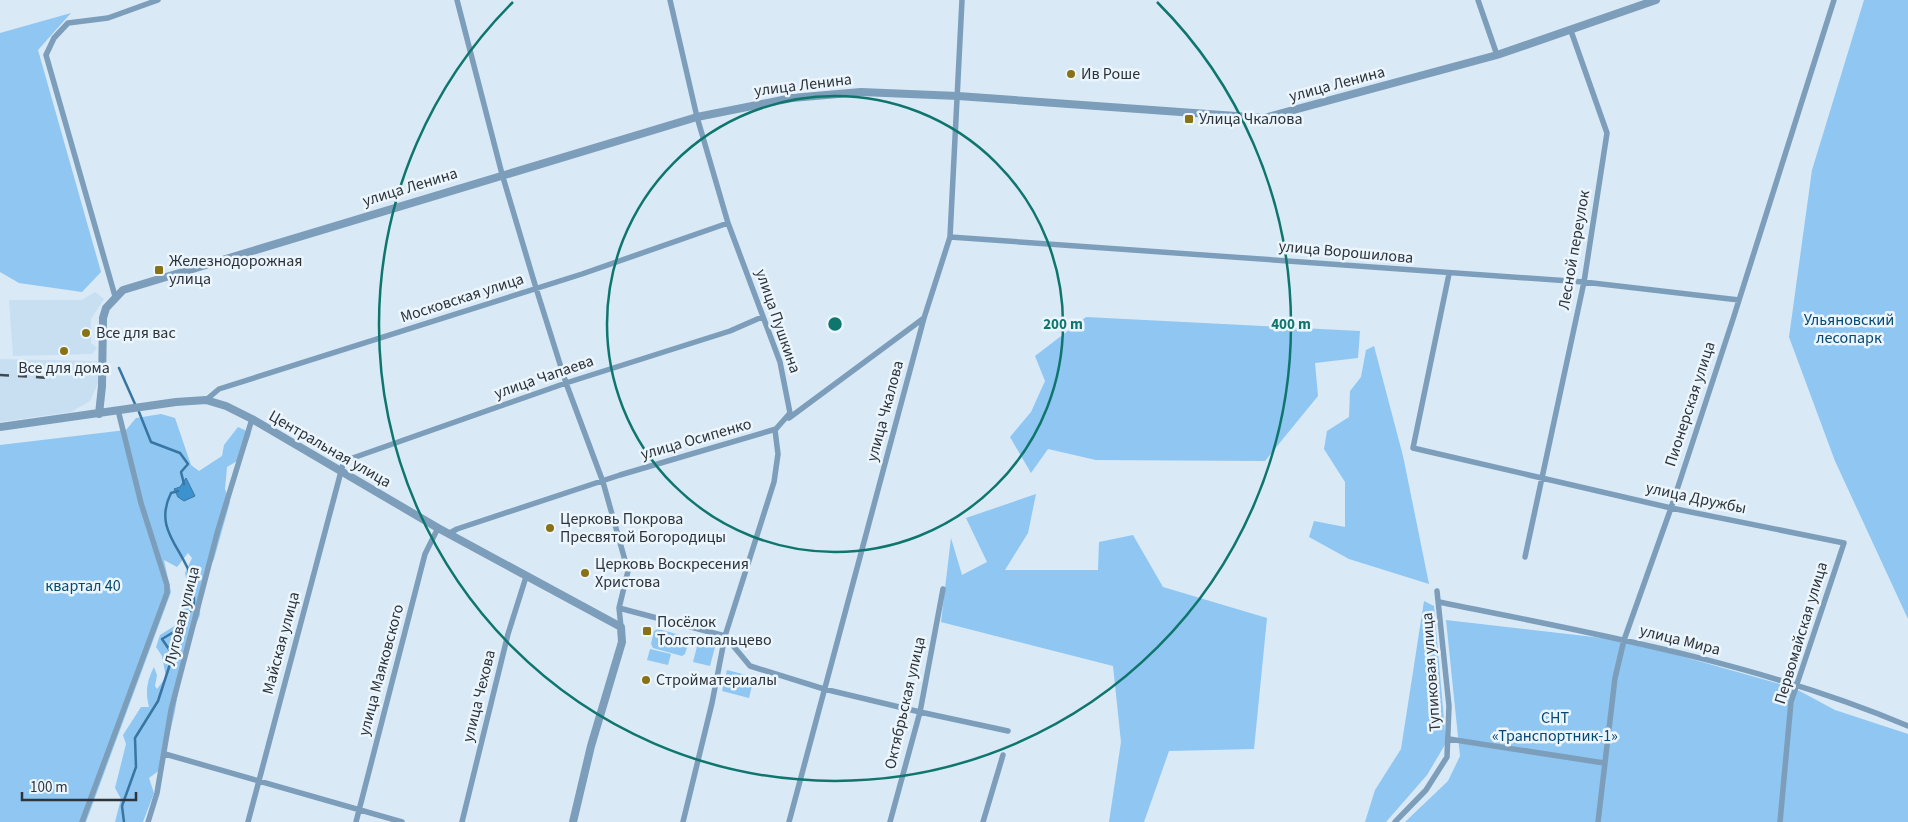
<svg xmlns="http://www.w3.org/2000/svg" width="1908" height="822" font-family="'Source Sans 3',sans-serif">
	<style>
		.built { fill: #c8dff2 }
		.green { fill: #8fc6f2 }
		.water { fill: #3c91cf; stroke: #3875a2 }
		.lines { fill: none; stroke-linecap: round; stroke-linejoin: round }
		.stream { stroke: #3875a2; stroke-width: 2.5 }
		.minor { stroke: #7c9eba; stroke-width: 5.5 }
		.tertiary { stroke: #7c9eba; stroke-width: 8 }
		.rail { stroke: #40474d; stroke-width: 2.5; stroke-dasharray: 9 9; stroke-linecap: butt }
		.ring { fill: none; stroke: #0f766e; stroke-width: 2.5 }
		.poi-dot { fill: #897214; stroke: #ebf5fd; stroke-width: 2 }
		.labels { text-anchor: middle; dominant-baseline: central; stroke-width: 5; stroke-linejoin: round; paint-order: stroke }
		.poi-label { font-size: 16px; fill: #2e3439; stroke: #ebf5fd; text-anchor: start }
		.street-label { font-size: 16px; fill: #2e3439; stroke: #ebf5fd }
		.park-label { font-size: 16px; fill: #054872; stroke: #ebf5fd }
		.centre { fill: #0f766e; stroke: #ebf5fd; stroke-width: 2.5 }
		.ring-label { font-size: 15px; text-anchor: middle; font-weight: bold; fill: #0f766e; stroke: #ebf5fd; stroke-width: 5; stroke-linejoin: round; paint-order: stroke }
	</style>
	<rect width="100%" height="100%" fill="#d9e9f6"/>
	<!-- built -->
	<path class="built" d="M95 292 104 299 91 319V343L97 348 92 354 13 356 9 300H82Z
		M0 359 97 361 98 383 90 401 71 412 0 422Z"/>
	<!-- green -->
	<path class="green" d="M1864 0H1908V619L1835 461 1789 337 1812 170Z
		M71 13 38 50 101 272 82 292 19 283 0 272V33Z
		M1086 317 1360 331 1358 358 1315 363 1318 396 1265 461 1096 460 1048 449 1031 473 1010 437 1031 412 1045 381 1035 356Z
		M1374 346 1403 456 1429 584 1349 559 1309 537 1314 521 1345 527V482L1324 449 1327 431 1349 417 1350 391 1361 377 1366 350Z
		M161 414 175 418 191 465 199 471 222 456 224 445 238 427 251 433 242 458 227 467 225 489 230 502 214 559 201 584 200 615 184 652 175 711 161 769 149 778 154 793 143 822H115L121 799 115 788 126 744 123 735 141 707H149C145 691 147 681 154 667L157 675 155 686 157 689 166 677 162 656 156 647 160 635 176 625 184 614 181 602 188 589 185 573 192 558 188 553 177 567 164 560 171 592 86 822H0V445L126 430 136 418Z
		M1036 494 1028 533 1005 570H1098L1099 542 1133 535 1163 587 1267 618 1254 749 1169 751 1144 822H1109L1121 742 1113 666 941 622 951 538 962 575 987 562 966 518Z
		M1424 601 1434 606 1446 743 1427 775 1386 822H1365L1375 790 1401 749Z
		M1446 620 1620 640 1663 651 1794 688 1835 710 1908 734V822H1405L1448 781 1460 756Z
		M658 629 687 637 689 641 685 654 682 656 653 648 651 644 654 631Z
		M699 639 716 643 710 666 693 662Z
		M650 649 671 654 668 665 647 660Z
		M727 670 754 677 749 698 722 691Z"/>
	<!-- water -->
	<path class="water" d="M186 478 195 496 184 501 178 497 174 489 180 487Z"/>
	<g class="lines">
		<!-- stream -->
		<path class="stream" d="M119 368 135 404
			M139 412 151 442 180 453 188 464 181 472 184 484
			M124 822 122 806 136 767 135 738 158 701 173 655 162 639 177 630 194 606C194 598 194 587 192 579 182 547 153 529 171 493L178 491"/>
		<!-- minor -->
		<path class="minor" d="M457 0 502 174 536 288 566 383 603 482 628 571 619 608 621 627
			M670 0 697 117 728 223 780 362 790 413 775 430 778 454 774 482 725 636 712 703 683 822
			M1478 0 1497 55
			M950 237 1584 282 1739 300
			M1449 274 1413 448 1671 508 1844 543 1791 702 1780 822
			M115 296 46 55 54 38 68 23 108 18 158 0
			M206 400 219 389 582 274 728 223
			M789 418 924 318
			M448 534 457 529 620 475 776 429
			M1525 557 1584 282 1607 133 1571 31
			M1439 602C1597 634 1759 663 1908 726
			M619 608 725 636 750 666 824 689 920 712 1008 731
			M1449 739 1604 763
			M165 754 402 822
			M82 822 167 593V585L141 503 118 410
			M148 822 157 793 171 710 218 530 252 419
			M248 822 343 464 347 460 566 383 730 331 762 317
			M356 822 425 554 438 528
			M462 822 508 634 526 577
			M789 822 924 318 950 237 962 0
			M890 822 920 712 943 589
			M983 822 1003 755
			M1395 822 1426 790 1447 757 1449 706 1437 591
			M1598 822 1615 678 1624 640 1671 508 1734 316 1834 0"/>
		<!-- tertiary -->
		<path class="tertiary" d="M99 414 102 386 103 318 106 308 123 290 697 117 792 98 861 92 958 96 1264 118 1497 55 1656 0
			M0 427 176 402 206 400 226 406 252 419 438 528 621 627 622 642 591 746 573 822"/>
		<!-- rail -->
		<path class="rail" d="M0 375 51 378"/>
	</g>
	<!-- distance rings -->
	<g class="ring">
		<circle cx="835" cy="324" r="228"/>
		<path d="M1157 2A456 456 0 1 1 513 2"/>
	</g>
	<!-- markers -->
	<g class="poi-dot">
		<circle cx="1071" cy="74" r="5"/>
		<rect x="1184" y="114" width="10" height="10" rx="2.5"/>
		<rect x="154" y="265" width="10" height="10" rx="2.5"/>
		<circle cx="86" cy="333" r="5"/>
		<circle cx="64" cy="351" r="5"/>
		<circle cx="550" cy="528" r="5"/>
		<circle cx="585" cy="573" r="5"/>
		<rect x="642" y="626" width="10" height="10" rx="2.5"/>
		<circle cx="646" cy="680" r="5"/>
	</g>
	<g class="labels">
		<!-- poi labels -->
		<g class="poi-label">
			<text x="1081" y="74">Ив Роше</text>
			<text x="1199" y="119">Улица Чкалова</text>
			<text x="169" y="261">Железнодорожная<tspan x="169" dy="18">улица</tspan></text>
			<text x="96" y="333">Все для вас</text>
			<text x="64" y="368" text-anchor="middle">Все для дома</text>
			<text x="560" y="519">Церковь Покрова<tspan x="560" dy="18">Пресвятой Богородицы</tspan></text>
			<text x="595" y="564">Церковь Воскресения<tspan x="595" dy="18">Христова</tspan></text>
			<text x="657" y="622">Посёлок<tspan x="657" dy="18">Толстопальцево</tspan></text>
			<text x="656" y="680">Стройматериалы</text>
		</g>
		<!-- street labels -->
		<g class="street-label">
			<text transform="translate(1337 84) rotate(-15)">улица Ленина</text>
			<text transform="translate(803 85) rotate(-7)">улица Ленина</text>
			<text transform="translate(410 187) rotate(-17)">улица Ленина</text>
			<text transform="translate(1574 250) rotate(-80)">Лесной переулок</text>
			<text transform="translate(1346 252) rotate(5)">улица Ворошилова</text>
			<text transform="translate(462 298) rotate(-18)">Московская улица</text>
			<text transform="translate(778 321) rotate(71)">улица Пушкина</text>
			<text transform="translate(544 377) rotate(-19)">улица Чапаева</text>
			<text transform="translate(1690 404) rotate(-72)">Пионерская улица</text>
			<text transform="translate(885 411) rotate(-75)">улица Чкалова</text>
			<text transform="translate(696 439) rotate(-16)">улица Осипенко</text>
			<text transform="translate(330 449) rotate(30)">Центральная улица</text>
			<text transform="translate(1696 498) rotate(12)">улица Дружбы</text>
			<text transform="translate(182 616) rotate(-76)">Луговая улица</text>
			<text transform="translate(1801 633) rotate(-73)">Первомайская улица</text>
			<text transform="translate(1680 640) rotate(14)">улица Мира</text>
			<text transform="translate(281 643) rotate(-75)">Майская улица</text>
			<text transform="translate(381 670) rotate(-75)">улица Маяковского</text>
			<text transform="translate(1431 672) rotate(-94)">Тупиковая улица</text>
			<text transform="translate(479 696) rotate(-76)">улица Чехова</text>
			<text transform="translate(905 703) rotate(-77)">Октябрьская улица</text>
		</g>
		<!-- park labels -->
		<g class="park-label">
			<text x="1849" y="320">Ульяновский<tspan x="1849" dy="18">лесопарк</tspan></text>
			<text x="83" y="586">квартал 40</text>
			<text x="1555" y="718">СНТ<tspan x="1555" dy="18">«Транспортник-1»</tspan></text>
		</g>
	</g>
	<circle cx="835" cy="324" r="8" class="centre"/>
	<g class="ring-label">
		<text x="1063" y="329">200 m</text>
		<text x="1291" y="329">400 m</text>
	</g>
	<!-- scale -->
	<path d="M22 792v8h114v-8" fill="none" stroke="#2e3439" stroke-width="2.5"/>
	<text x="30" y="792" font-size="15" fill="#2e3439" stroke="#ebf5fd" stroke-width="4" paint-order="stroke">100 m</text>
</svg>
